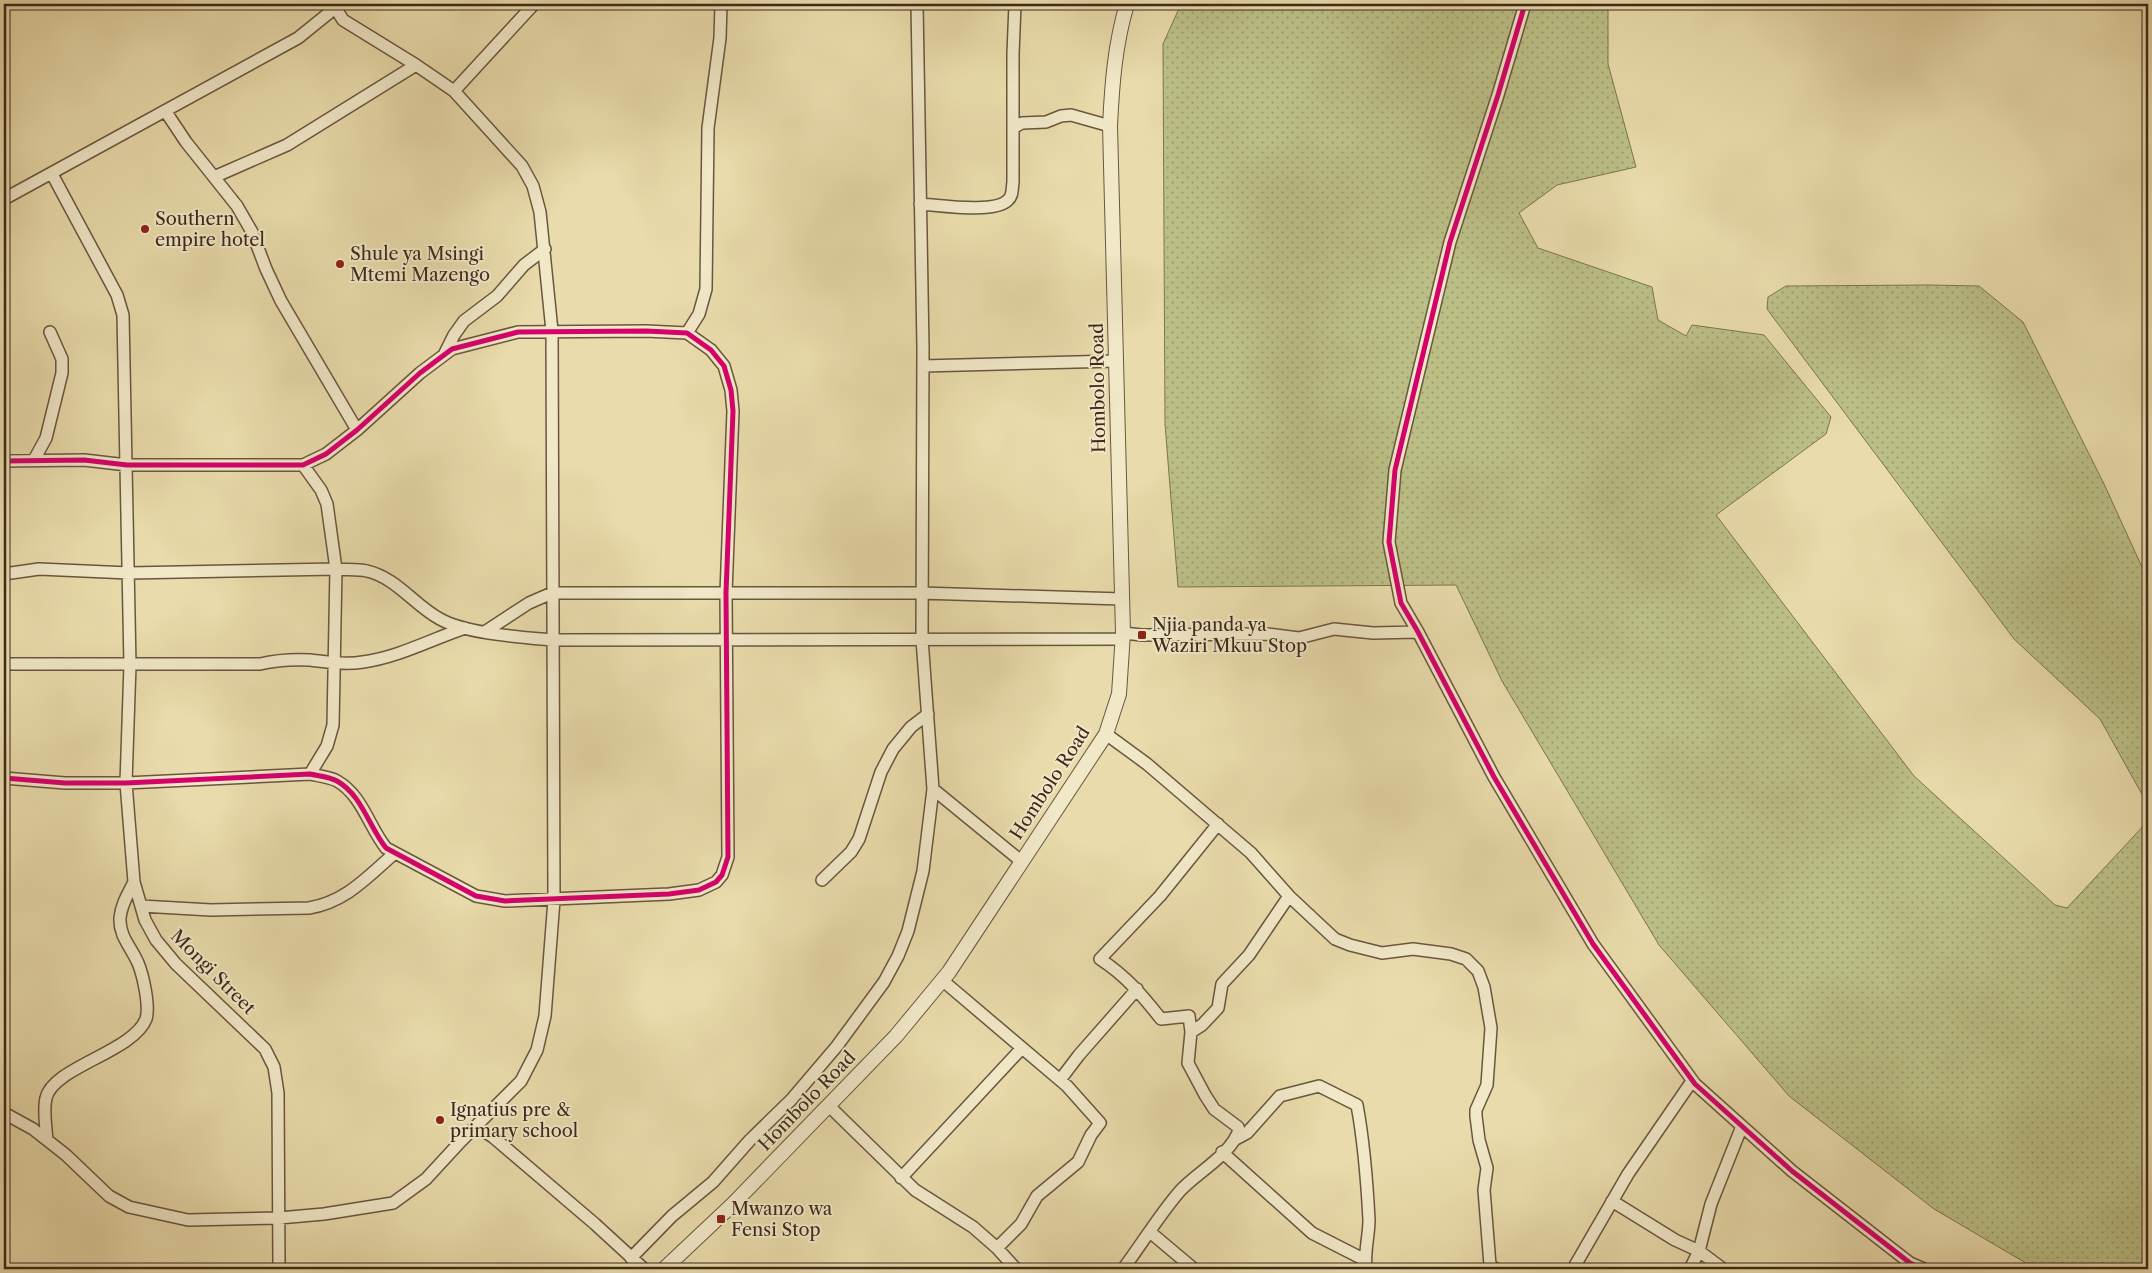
<svg xmlns="http://www.w3.org/2000/svg" width="2152" height="1273" font-family="'Libre Caslon Text',serif">
	<style>
		.green { fill: url(#green-dots); stroke: #7c7451 }
		.lines { fill: none; stroke-linecap: round; stroke-linejoin: round }
		.minor-casing { stroke: #695640; stroke-width: 14 }
		.tertiary-casing { stroke: #695640; stroke-width: 16 }
		.minor { stroke: #f1e8c8; stroke-width: 11 }
		.tertiary { stroke: #f1e8c8; stroke-width: 14 }
		.cycleway-casing { stroke: #f1e8c8; stroke-width: 8 }
		.cycleway { stroke: #d6006c; stroke-width: 5 }
		.poi-dot { fill: #8f2418; stroke: #f1e8c8; stroke-width: 2 }
		.labels { text-anchor: middle; dominant-baseline: central; stroke-width: 4; stroke-linejoin: round; paint-order: stroke }
		.poi-label { font-size: 18px; fill: #3e291c; stroke: #f1e8c8; text-anchor: start }
		.street-label { font-size: 18px; fill: #3e291c; stroke: #f1e8c8 }
	</style>
	<defs>
		<pattern id="green-dots" width="8" height="8" patternUnits="userSpaceOnUse" patternTransform="scale(1.25)"><rect width="8" height="8" fill="#bbbf86"/><path d="M2 2h.1M6 6h.1" fill="none" stroke="#999b6d" stroke-width="1.8" stroke-linecap="round"/></pattern>
	</defs>
	<rect width="100%" height="100%" fill="#e9dbab"/>
	<filter id="stains"><feTurbulence type="fractalNoise" baseFrequency=".004" numOctaves="4"/><feColorMatrix values="0 0 0 0 .2 0 0 0 0 .09 0 0 0 0 .02 0 0 0 .5 -.17"/></filter>
	<radialGradient id="worn" r=".72"><stop offset=".6" stop-color="#630" stop-opacity="0"/><stop offset="1" stop-color="#630" stop-opacity=".3"/></radialGradient>
	<!-- green -->
	<path class="green" d="M1181 4H1608V64L1636 167 1557 185 1519 213 1538 248 1652 287 1658 320 1686 336 1692 325 1764 335 1831 417 1826 434 1716 515 1914 776 2055 905 2067 908 2148 821V1269H2036L1934 1209 1789 1096 1659 945 1502 681 1456 585 1178 587 1165 424 1163 44Z
		M1929 285 1979 286 2023 322 2104 484 2147 578 2148 805 2100 719 2014 639 1767 309 1768 297 1786 286Z"/>
	<g class="lines">
		<defs>
			<path id="minor" d="M1525 4 1498 95 1450 242 1395 470 1389 542 1401 603 1418 632 1494 777 1593 944 1695 1084 1792 1171 1910 1263 1924 1269
				M454 91 534 4
				M166 112 186 142 237 206 252 232 266 269 281 301 357 430
				M1013 128 1022 123 1046 122 1061 116 1071 115 1110 126
				M52 174 117 295 123 315 130 665 126 783 134 882 145 920 156 940 176 964 265 1049 274 1067 278 1093 279 1269
				M214 177 287 145 416 65
				M4 199 298 38 340 4
				M920 204C939 205 995 214 1008 200 1013 196 1012 188 1013 182V54L1015 4
				M687 333 699 314 706 289 708 128 720 38 721 4
				M444 355 454 335 464 321 497 296 524 265 545 249
				M923 366 1116 361
				M34 460 46 438 62 373V359L50 332
				M4 461 84 460 127 465H303L326 454 357 430 420 373 452 349 518 332 646 331 687 333 711 350 724 366 731 390 733 411 726 593 728 857 722 875 716 882 699 890 669 894 505 901 476 896 386 848C369 827 362 795 337 781 330 777 319 776 310 774L126 783H65L4 778
				M303 465 321 490 327 504 336 569 333 725 327 746 310 774
				M4 574 39 569 129 573 336 569C346 570 357 569 367 571 397 578 414 605 440 619 467 634 521 637 553 640L1123 639
				M486 631 529 603 552 593H921L1122 599
				M1123 633 1142 635 1267 634 1299 638 1334 629 1373 633 1418 632
				M4 664H260C277 660 293 659 310 660 328 662 345 665 363 662 399 657 432 639 465 628
				M1106 734 1147 764 1251 853 1289 896 1335 939 1350 945 1382 953 1413 949 1451 954 1466 959 1478 971 1484 987 1491 1028 1487 1085 1476 1110V1116L1479 1140 1487 1168 1484 1190 1490 1265 1496 1269
				M933 789 1021 861
				M822 880 851 852 859 839 881 772 893 749 911 727 928 714
				M141 906 211 910 309 908C346 902 367 877 395 853
				M942 980 1067 1086 1100 1123 1091 1135 1078 1162 1037 1196 1021 1224 997 1248
				M1191 1032 1202 1025 1218 1008 1222 984 1249 955 1289 896
				M1060 1080 1079 1055 1137 989
				M829 1106 915 1190 973 1227 997 1248 1016 1269
				M4 1113 33 1129 66 1155 109 1196 129 1207 188 1220 279 1218 324 1214 393 1203 426 1179 461 1141 521 1081 537 1050 545 1016 554 900 552 331 540 212 533 186 522 166 454 91 416 65 343 20 333 4
				M476 1126 493 1137 595 1224 644 1269
				M47 1140C46 1127 43 1110 46 1098 53 1067 133 1052 146 1019 150 1006 143 975 138 963 131 947 119 936 120 918 121 905 128 894 134 882
				M1234 1140 1247 1133 1280 1096 1319 1086 1357 1105C1364 1143 1367 1181 1369 1220 1369 1236 1364 1252 1366 1269
				M1222 1152 1312 1233 1365 1260
				M901 1178 1022 1048
				M1612 1201 1675 1240 1699 1251 1723 1269
				M1150 1232 1194 1269
				M631 1258 672 1216 713 1182 750 1140 791 1100 837 1046 884 982 898 956 908 931 923 871 933 789 922 639 923 348 917 4
				M1123 1269C1142 1244 1159 1215 1180 1191 1196 1173 1231 1155 1239 1130L1238 1127 1214 1109 1205 1095 1188 1063 1191 1032 1189 1016 1161 1019C1142 995 1126 976 1100 959L1160 896 1218 824
				M1573 1269 1628 1174 1692 1081
				M1690 1269 1699 1251 1711 1204 1742 1126"/>
			<path id="tertiary" d="M664 1269 733 1204 896 1036 949 972 1106 734 1119 694 1123 633 1110 126C1112 84 1115 44 1127 4"/>
		</defs>
		<!-- minor casing -->
		<use href="#minor" class="minor-casing"/>
		<!-- tertiary casing -->
		<use href="#tertiary" class="tertiary-casing"/>
		<!-- minor -->
		<use href="#minor" class="minor"/>
		<!-- tertiary -->
		<use href="#tertiary" class="tertiary"/>
		<defs>
			<path id="cycleway" d="M1525 4 1498 95 1450 242 1395 470 1389 542 1401 603 1418 632 1494 777 1593 944 1695 1084 1792 1171 1910 1263 1924 1269
				M4 461 84 460 127 465H303L326 454 357 430 420 373 452 349 518 332 646 331 687 333 711 350 724 366 731 390 733 411 726 593 728 857 722 875 716 882 699 890 669 894 505 901 476 896 386 848C369 827 362 795 337 781 330 777 319 776 310 774L126 783H65L4 778"/>
		</defs>
		<!-- cycleway casing -->
		<use href="#cycleway" class="cycleway-casing"/>
		<!-- cycleway -->
		<use href="#cycleway" class="cycleway"/>
	</g>
	<!-- markers -->
	<g class="poi-dot">
		<circle cx="145" cy="229" r="5"/>
		<circle cx="340" cy="264" r="5"/>
		<rect x="1137" y="630" width="10" height="10" rx="2.5"/>
		<circle cx="440" cy="1120" r="5"/>
		<rect x="716" y="1214" width="10" height="10" rx="2.5"/>
	</g>
	<g class="labels">
		<!-- poi labels -->
		<g class="poi-label">
			<text x="155" y="219">Southern<tspan x="155" dy="21">empire hotel</tspan></text>
			<text x="350" y="254">Shule ya Msingi<tspan x="350" dy="21">Mtemi Mazengo</tspan></text>
			<text x="1152" y="625">Njia panda ya<tspan x="1152" dy="21">Waziri Mkuu Stop</tspan></text>
			<text x="450" y="1110">Ignatius pre &amp;<tspan x="450" dy="21">primary school</tspan></text>
			<text x="731" y="1209">Mwanzo wa<tspan x="731" dy="21">Fensi Stop</tspan></text>
		</g>
		<!-- street labels -->
		<g class="street-label">
			<text transform="translate(1098 388) rotate(-91)">Hombolo Road</text>
			<text transform="translate(1050 783) rotate(-57)">Hombolo Road</text>
			<text transform="translate(213 972) rotate(45)">Mongi Street</text>
			<text transform="translate(807 1101) rotate(-46)">Hombolo Road</text>
		</g>
	</g>
	<!-- margin -->
	<rect width="2152" height="1273" fill="none" stroke="#e9dbab" stroke-width="20"/>
	<rect x="5" y="5" width="2142" height="1263" fill="none" stroke="#3e291c" stroke-width="2.5"/>
	<rect x="10" y="10" width="2132" height="1253" fill="none" stroke="#3e291c"/>
	<rect width="100%" height="100%" filter="url(#stains)"/>
	<rect width="100%" height="100%" fill="url(#worn)"/>
</svg>
